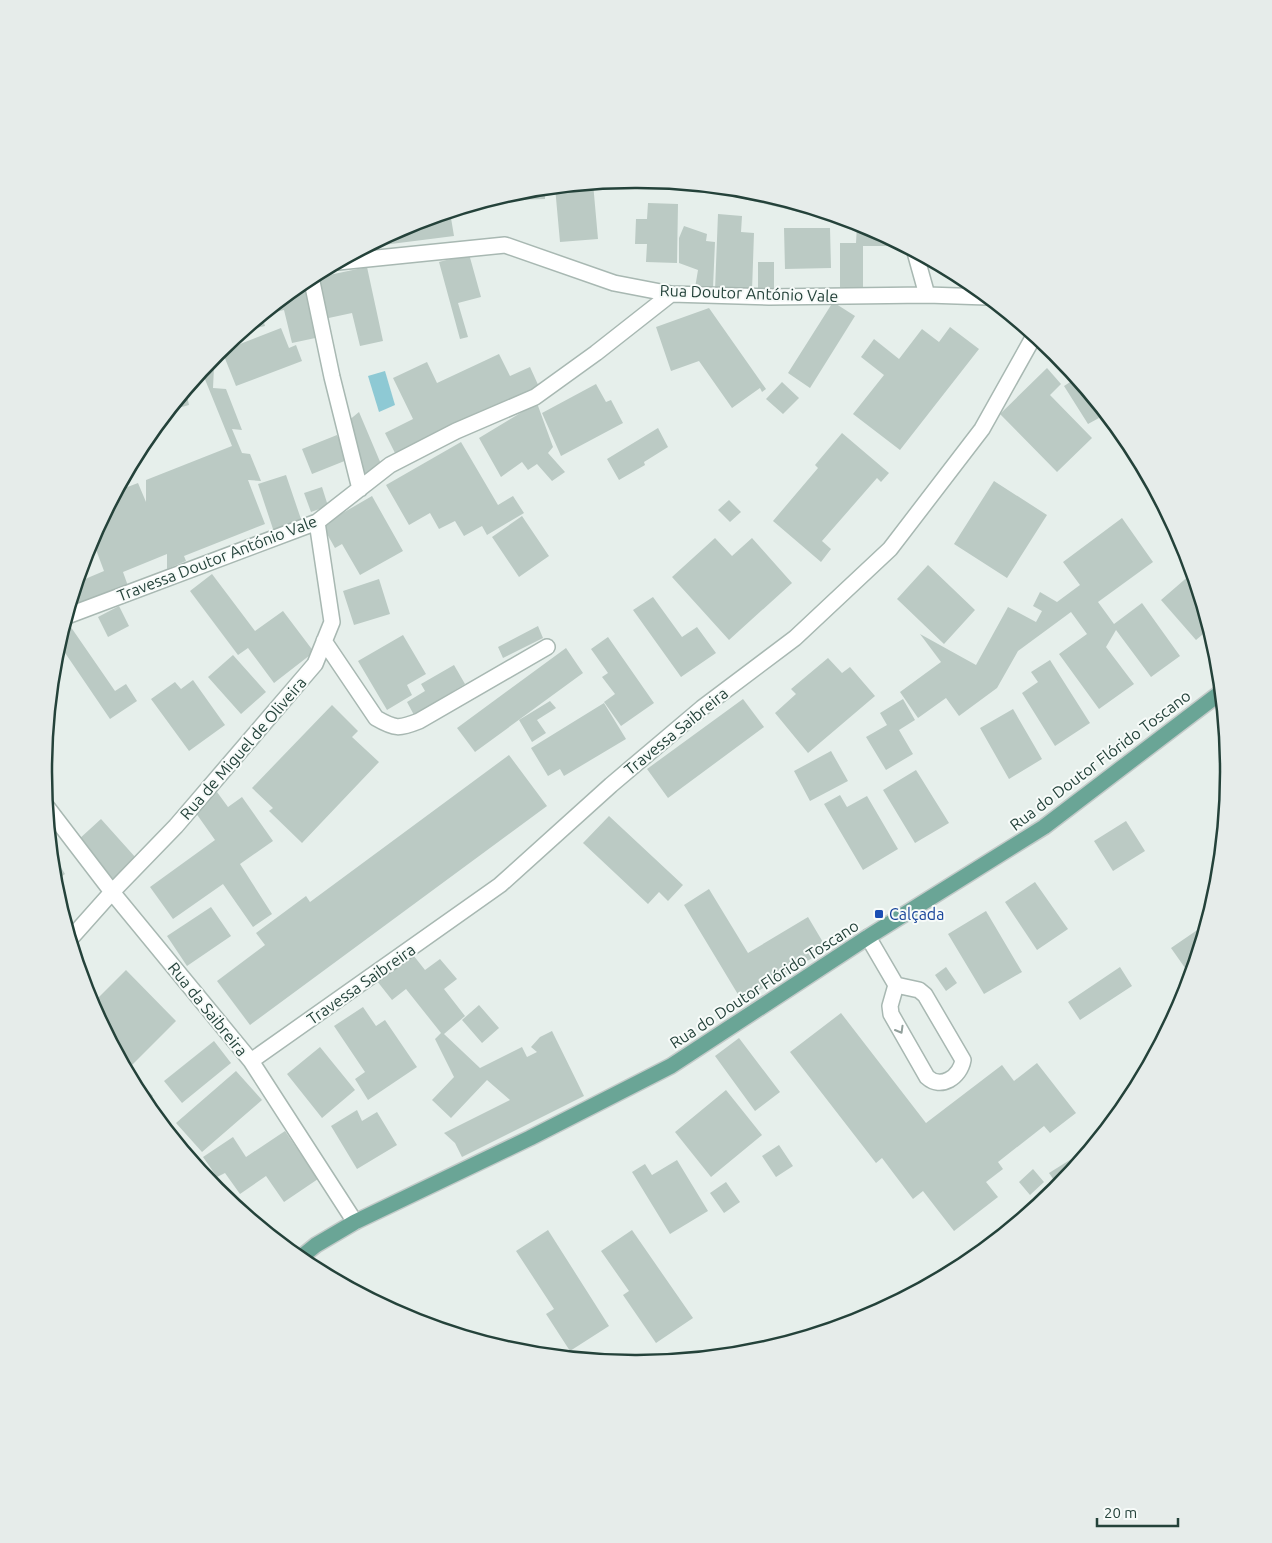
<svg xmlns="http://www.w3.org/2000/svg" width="1272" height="1543" font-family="Ubuntu,sans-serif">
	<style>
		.water { fill: #8ec9d4 }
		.building { fill: #bbcac4 }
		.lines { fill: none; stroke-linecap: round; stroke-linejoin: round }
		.minor-casing { stroke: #a8b8b2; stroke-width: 18 }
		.major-casing { stroke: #c2cac8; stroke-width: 18 }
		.minor { stroke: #fff; stroke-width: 15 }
		.major { stroke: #6aa596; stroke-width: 15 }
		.oneway { stroke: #92a09c }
		.transit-dot { fill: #1a4fb4; stroke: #f7fbf9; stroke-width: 2 }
		.labels { text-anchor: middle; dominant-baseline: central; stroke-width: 4; stroke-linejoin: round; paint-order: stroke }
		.street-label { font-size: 16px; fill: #24423a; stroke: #f7fbf9 }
		.transit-label { font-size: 16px; fill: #164399; stroke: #f7fbf9; text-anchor: start }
		.rim { fill: none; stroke: #24423a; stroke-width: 2.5 }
	</style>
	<rect width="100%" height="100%" fill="#e6efeb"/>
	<!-- water -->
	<path class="water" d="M385 371 395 405 379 412 368 376Z"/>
	<!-- building -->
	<path class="building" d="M593 183 598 239 560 242 555 187Z
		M545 188V199L512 200 511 193 521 191Z
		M720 188 752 191 817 210 816 216 719 193Z
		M648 203 678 204 677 263 646 262 647 244H635L636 219H647Z
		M450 212 454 236 367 247 410 224Z
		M718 214 742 216 741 232 754 233 752 291 715 290Z
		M857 225H864L904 246H863V287H840V243H856Z
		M684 226 707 234 706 241 715 242 713 288H695L698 270 679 263V238Z
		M784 228H830L831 268 785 269Z
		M469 254 481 297 458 303 468 337 460 339 439 262Z
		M758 262H774V290L758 289Z
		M367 267 383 341 360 346 352 313 324 319 315 278Z
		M306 280 320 337 292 343 284 310 271 313 270 309Z
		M833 302 855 316 810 388 788 373Z
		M709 308 766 389 762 392 760 388 732 408 699 361 671 371 656 327Z
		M262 316 265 326 243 331Z
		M950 327 979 349 900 450 853 414 884 375 861 357 874 339 899 359 922 329 939 342Z
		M281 328 289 348 296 345 302 361 236 386 222 351Z
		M499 354 510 376 530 367 540 389 397 457 385 433 413 419 393 378 427 362 437 383Z
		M214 367 213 388 226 389 242 430 232 429 242 453 250 454 261 481 248 480 265 524 184 556 186 561 167 569V554L123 572 128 586 69 610 78 582 104 571 92 539 117 491 138 483 146 502V480L232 446 202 372Z
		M1047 368 1061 384 1050 395 1092 438 1057 472 1000 414Z
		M1075 379 1099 418 1088 424 1064 386Z
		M782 382 799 398 783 414 766 399Z
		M596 384 606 402 611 400 623 423 561 456 542 413Z
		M186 391 189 405 171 410 182 396Z
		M537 403 553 447 548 453 565 472 552 481 537 464 528 470 522 462 501 477 479 438Z
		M359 412 381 464 362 478 348 421Z
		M658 428 668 447 644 462 645 465 619 480 607 459Z
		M842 433 889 473 881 482 877 478 822 541 831 549 821 562 773 521 818 468 815 465Z
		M337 435 347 460 312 474 302 449Z
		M461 442 498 505 513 496 524 513 487 535 482 526 464 536 455 521 439 529 430 513 409 525 386 485Z
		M286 475 303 525 275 535 258 484Z
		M994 481 1047 515 1007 578 954 544Z
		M322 487 328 506 311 512 304 493Z
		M372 496 403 551 360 575 342 544 335 548 322 525Z
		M729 500 741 512 730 522 718 510Z
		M522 516 549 556 519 577 492 537Z
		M1122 518 1153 562 1098 602 1114 624 1142 603 1180 656 1151 677 1116 630 1106 647 1134 684 1099 709 1059 654 1087 634 1071 612 1018 651 997 688 959 716 946 698 918 718 900 692 941 662 920 634 976 665 1008 607 1036 622 1042 611 1033 606 1040 592 1057 602 1080 585 1063 562Z
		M715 538 732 556 752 538 792 583 729 640 672 577Z
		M928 565 975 610 944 644 897 599Z
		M212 574 255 631 283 611 314 652 274 683 248 648 238 655 190 591Z
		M1191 574 1209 629 1196 640 1161 600Z
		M379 579 390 614 354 625 343 591Z
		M653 597 682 637 697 627 716 653 681 677 633 610Z
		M119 606 129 626 108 637 98 617Z
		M66 620 115 691 126 684 137 701 110 719 59 644Z
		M538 626 543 638 503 658 498 647Z
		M403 635 426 674 407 685 412 695 387 710 358 661Z
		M608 637 654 703 621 726 604 702 615 694 602 677 608 673 591 649Z
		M566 648 583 673 475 752 457 728Z
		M233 655 266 692 241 714 208 677Z
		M828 658 842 673 850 667 875 696 808 753 775 713 796 694 791 689Z
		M1050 660 1090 723 1055 746 1022 693 1038 682 1031 672Z
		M454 665 465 684 414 715 407 702 425 691 421 684Z
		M193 680 225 725 189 751 151 699 175 682 181 689Z
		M743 699 764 727 668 798 647 769Z
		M903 699 915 720 899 730 913 754 886 770 866 737 887 725 880 713Z
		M550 701 556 708 537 720 546 733 532 742 519 720Z
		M604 703 626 739 564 776 560 769 548 776 531 748Z
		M332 705 358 731 352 737 379 762 302 843 269 811 273 808 252 788Z
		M1013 709 1042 759 1009 779 980 728Z
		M831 751 848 781 810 801 794 771Z
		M509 755 547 806 250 1025 217 981 265 945 256 933 306 896 310 902Z
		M916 770 949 823 915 843 883 790Z
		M217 792 228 807 242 797 273 841 240 864 272 914 253 927 223 884 173 919 150 887 215 840 193 809Z
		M840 795 847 807 867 796 898 849 863 870 824 804Z
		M609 816 683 885 668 901 659 892 648 904 583 843Z
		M101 819 136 858 113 879 78 840Z
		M1126 821 1145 851 1113 871 1094 841Z
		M52 853 65 874 55 881Z
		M1035 882 1068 929 1037 950 1005 902Z
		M709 889 748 953 808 917 827 949 742 1001 684 905Z
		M211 907 231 936 187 966 167 936Z
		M986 911 1022 972 984 994 948 934Z
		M1206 924 1200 943 1190 975 1171 948Z
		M406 946 425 970 440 959 457 979 444 989 465 1016 444 1034 480 1068 522 1047 527 1057 537 1052 531 1047 540 1037 552 1031 584 1096 462 1157 455 1143 444 1133 510 1100 487 1080 451 1118 432 1100 454 1077 435 1039 441 1033 406 989 392 1000 377 981Z
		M946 967 957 983 946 991 935 975Z
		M1120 967 1132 986 1080 1020 1068 1002Z
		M126 970 176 1021 127 1070 92 1004Z
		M479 1005 499 1028 482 1043 462 1020Z
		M363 1007 376 1026 385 1020 417 1067 368 1100 355 1079 365 1072 334 1026Z
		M841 1013 926 1123 1002 1065 1014 1081 1037 1063 1076 1113 1050 1133 1044 1126 998 1162 1003 1169 986 1182 998 1197 954 1231 923 1191 913 1199 882 1158 876 1163 790 1052Z
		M739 1038 780 1092 755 1111 715 1056Z
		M214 1041 231 1063 182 1103 164 1081Z
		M320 1047 355 1090 322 1118 287 1074Z
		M236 1071 262 1100 202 1152 176 1123Z
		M137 1079 153 1096 146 1103 133 1082Z
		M726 1090 762 1135 711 1177 675 1132Z
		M357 1110 362 1121 377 1112 397 1145 357 1169 331 1126Z
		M285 1131 318 1179 284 1202 266 1176 240 1194 225 1173 217 1177 203 1157 233 1137 246 1157Z
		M779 1145 793 1166 776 1177 762 1156Z
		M1089 1148 1058 1186 1049 1173Z
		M677 1160 708 1211 670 1234 632 1172 645 1164 652 1175Z
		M1033 1169 1044 1182 1030 1195 1019 1182Z
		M726 1182 740 1202 724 1213 710 1193Z
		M548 1230 609 1326 570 1351 546 1314 554 1309 516 1251Z
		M632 1230 693 1318 656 1343 623 1295 629 1291 601 1251Z"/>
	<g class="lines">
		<defs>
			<path id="minor" d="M915 252 927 295
				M338 262 505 245 614 283 671 294 769 297 927 295 987 297
				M311 277 332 377 360 489
				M67 616 317 522 390 465 456 431 535 397 596 353 671 294
				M324 641 376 718C395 729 399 729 419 721L547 647
				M47 807 112 892 251 1061 355 1222
				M868 937 896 985 890 1006 891 1014 927 1077C941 1090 960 1077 963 1060L925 995 919 990 896 985
				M71 938 112 892 176 826 315 664 332 622 317 522
				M251 1061 500 885 611 785 702 708 795 638 890 549 982 429 1034 336"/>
			<path id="major" d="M300 1258 316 1245 355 1222 530 1138 671 1066 868 937 1044 827 1220 693"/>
		</defs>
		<!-- minor casing -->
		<use href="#minor" class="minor-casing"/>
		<!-- major casing -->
		<use href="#major" class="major-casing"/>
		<!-- minor -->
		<use href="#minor" class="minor"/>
		<!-- major -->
		<use href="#major" class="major"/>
	</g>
	<!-- one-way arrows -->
	<defs><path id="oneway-chevron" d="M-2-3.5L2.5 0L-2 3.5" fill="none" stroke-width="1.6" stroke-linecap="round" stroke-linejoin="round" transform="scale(1.25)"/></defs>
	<use class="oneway" href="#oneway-chevron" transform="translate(900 1030) rotate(60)"/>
	<!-- markers -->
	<rect class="transit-dot" x="874" y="909" width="10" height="10" rx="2.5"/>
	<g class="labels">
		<!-- street labels -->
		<g class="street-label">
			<text transform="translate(749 293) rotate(2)">Rua Doutor António Vale</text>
			<text transform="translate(217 558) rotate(-21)">Travessa Doutor António Vale</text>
			<text transform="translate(676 731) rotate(-39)">Travessa Saibreira</text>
			<text transform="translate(243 748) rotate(-49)">Rua de Miguel de Oliveira</text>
			<text transform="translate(1100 760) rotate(-37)">Rua do Doutor Flórido Toscano</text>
			<text transform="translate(361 984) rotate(-35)">Travessa Saibreira</text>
			<text transform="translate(764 984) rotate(-33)">Rua do Doutor Flórido Toscano</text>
			<text transform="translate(208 1009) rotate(51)">Rua da Saibreira</text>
		</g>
		<!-- transit labels -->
		<g class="transit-label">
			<text x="889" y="914">Calçada</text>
		</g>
	</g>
	<!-- crop -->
	<path d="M0 0H1272V1543H0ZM635 188H637A583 583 0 0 1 1220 771V772A583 583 0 0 1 637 1355H635A583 583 0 0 1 52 772V771A583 583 0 0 1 635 188Z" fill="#e6ecea" fill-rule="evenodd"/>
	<path class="rim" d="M635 188H637A583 583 0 0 1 1220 771V772A583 583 0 0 1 637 1355H635A583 583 0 0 1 52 772V771A583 583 0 0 1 635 188Z"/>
	<!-- scale -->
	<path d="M1097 1518v8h81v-8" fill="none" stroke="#24423a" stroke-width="2.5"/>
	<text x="1104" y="1518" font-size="15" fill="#24423a" stroke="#f7fbf9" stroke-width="4" paint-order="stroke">20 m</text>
</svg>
